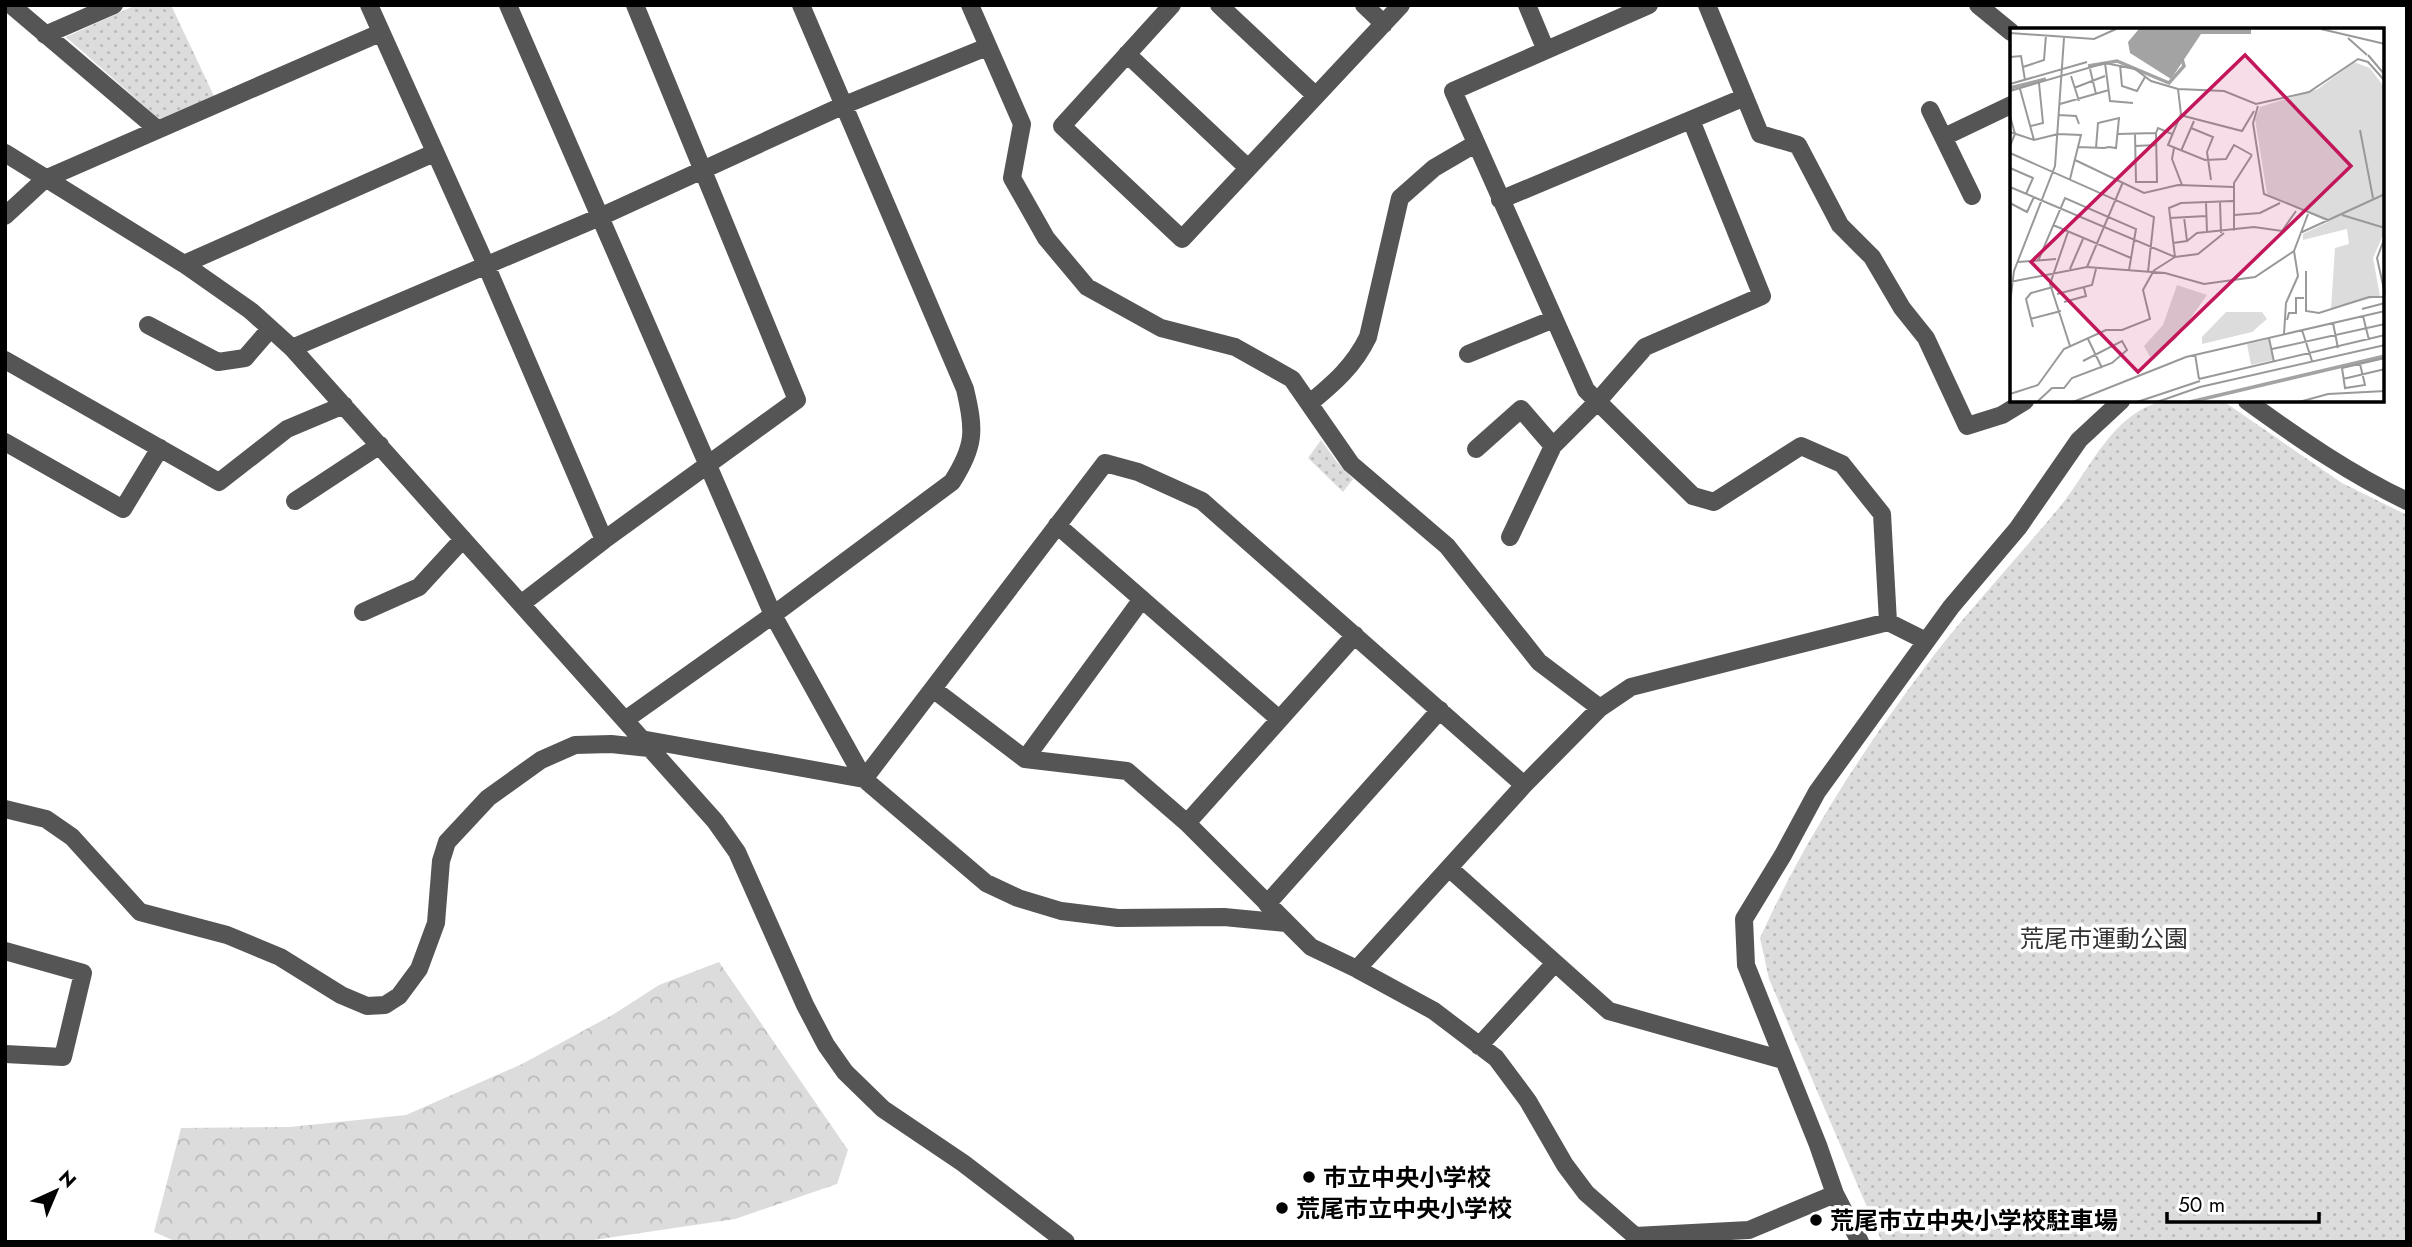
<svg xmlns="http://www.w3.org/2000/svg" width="2412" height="1247" font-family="Jost,'Noto Sans JP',sans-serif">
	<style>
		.forest { fill: url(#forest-crowns) }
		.park { fill: url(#park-dots) }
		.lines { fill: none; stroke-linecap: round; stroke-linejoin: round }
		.minor { stroke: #555; stroke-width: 18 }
		.poi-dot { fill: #000; stroke: #fff; stroke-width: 2.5 }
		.labels { text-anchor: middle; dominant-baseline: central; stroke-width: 7; stroke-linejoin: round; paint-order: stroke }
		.park-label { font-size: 24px; fill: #333; stroke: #fff }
		.poi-label { font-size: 24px; font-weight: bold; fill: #000; stroke: #fff; text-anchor: start }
		.inset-river { fill: none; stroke: #a3a3a3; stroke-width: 3.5 }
		.inset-road { fill: none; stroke: #999; stroke-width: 2 }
		.view { fill: #c2185b; fill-opacity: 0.15; stroke: #c2185b; stroke-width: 3.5 }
		.inset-edge { fill: none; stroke: #000; stroke-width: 3.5 }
	</style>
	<defs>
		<pattern id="forest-crowns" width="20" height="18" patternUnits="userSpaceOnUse" patternTransform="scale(1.75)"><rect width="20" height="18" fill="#dcdcdc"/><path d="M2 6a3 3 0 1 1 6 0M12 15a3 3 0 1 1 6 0" fill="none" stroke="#bbb"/></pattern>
		<pattern id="park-dots" width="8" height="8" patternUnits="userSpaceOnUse" patternTransform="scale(1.75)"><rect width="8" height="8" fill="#dcdcdc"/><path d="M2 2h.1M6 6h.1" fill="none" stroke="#bbb" stroke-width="1.8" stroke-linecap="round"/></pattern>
	</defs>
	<rect width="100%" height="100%" fill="#fff"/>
	<!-- forest -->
	<path class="forest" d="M719 962 848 1150 837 1184 735 1219 580 1242H177L154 1232 181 1128 290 1127 406 1115 522 1064 614 1014 659 985Z"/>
	<!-- park -->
	<path class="park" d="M136 5H171L214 96 159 119 66 37Z
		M2163 401H2223L2342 483 2407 515V1242H1882L1769 979 1760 938C1803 842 1862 751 1925 667 1968 610 2017 559 2062 504 2092 466 2112 414 2163 401Z
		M1321 440 1337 462 1353 479 1343 492 1308 458Z"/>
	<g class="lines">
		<!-- minor -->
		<path class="minor" d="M11 5 157 129
			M369 5 486 265 604 540
			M508 5 773 615 864 779 986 883 1018 898 1061 911 1118 918 1224 917 1286 923
			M970 5 1022 124 1012 178 1046 238 1087 287 1161 328 1235 347 1292 379 1351 464 1447 546 1539 662 1600 708
			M1172 5 1062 126 1182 239 1401 5
			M1219 5 1315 95
			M1364 5 1384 24
			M1527 5 1545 48
			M1649 5 1453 91 1586 390 1693 496 1714 502 1801 446 1842 464 1882 514 1888 622
			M1707 5 1760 134 1798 145 1840 225 1872 257 1902 308 1926 338 1967 426 2002 415 2025 401
			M1978 5 2011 32
			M45 35 114 5
			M1127 54 1248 168
			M1930 110 1972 196
			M1944 137 2011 105
			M5 153 184 264 251 311 292 348 715 821 737 852 805 1005 826 1045 845 1072 883 1109 963 1163 1066 1242
			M1500 200 1745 97
			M5 216 45 179 380 33
			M184 264 434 153
			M148 325 218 362 245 358 270 329
			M292 348 600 217 842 106 987 47
			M1468 354 1554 319
			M5 360 219 482 287 429 344 405
			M2247 401C2298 438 2350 474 2407 501
			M1310 403C1334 383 1354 366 1368 337L1400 198 1434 168 1475 144
			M5 442 123 509 160 448
			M1476 449 1521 409 1553 446
			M295 501 380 445
			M1057 525 1279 719
			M1510 537 1553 446 1597 402 1645 347 1762 296 1691 120
			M521 604 604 540 797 400 635 5
			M363 612 419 587 463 539
			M933 689 1025 759 1127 771 1187 823 1311 947 1357 969 1434 1011 1496 1058 1528 1101 1565 1165 1586 1193 1635 1236 1749 1230 1835 1194
			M625 720 773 615 952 482C975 446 975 431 965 389L801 5
			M641 739 864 779
			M1025 759 1142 599
			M864 779 1105 463 1138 472 1202 501 1524 785
			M5 809 46 819 72 837 140 912 227 935 280 957 341 995 367 1006 385 1005 399 996 419 969 436 923 441 861 447 842 488 798 541 760 575 745 611 744 649 748
			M1187 823 1355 635
			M1449 868 1609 1011 1783 1060
			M1267 904 1440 710
			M5 951 83 973 63 1057 5 1054
			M1357 969 1524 785 1600 708 1631 687 1888 622 1926 641
			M1479 1046 1555 963
			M1860 1242 1835 1194 1818 1145 1746 965 1744 919 1783 855 1817 792 1951 607 2018 528 2079 440 2121 401"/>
	</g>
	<!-- markers -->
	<g class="poi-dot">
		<circle cx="1309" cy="1177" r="7"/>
		<circle cx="1282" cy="1208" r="7"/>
		<circle cx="1816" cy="1220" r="7"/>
	</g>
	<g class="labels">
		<!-- park labels -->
		<g class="park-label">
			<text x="2104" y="938">荒尾市運動公園</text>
		</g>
		<!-- poi labels -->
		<g class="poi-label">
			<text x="1323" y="1177">市立中央小学校</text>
			<text x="1296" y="1208">荒尾市立中央小学校</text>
			<text x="1830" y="1220">荒尾市立中央小学校駐車場</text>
		</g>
	</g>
	<!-- overview -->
	<g transform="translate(2010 28)">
		<rect width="374" height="374" fill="#fff"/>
		<path d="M167 257 197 267 165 312 140 329 134 318 153 297ZM216 284H252L257 291 242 304 192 316V309Z" fill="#dcdcdc"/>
		<path d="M344 34 360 40 374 59V205L363 230 370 268 321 281 325 220 339 216 337 201 293 212V206L318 194 257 166 245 91 250 79 308 61ZM259 311 263 332 241 337 237 316Z" fill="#dcdcdc"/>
		<path d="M129 1H241V6H191L161 51 120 25 118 14Z" fill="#a3a3a3"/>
		<path class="inset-river" d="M78 38 107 33 159 55 174 38 172 31M0 60 36 51M180 374 375 328"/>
		<path class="inset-road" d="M311 1 375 16M0 5 84 11 106 1M338 10 357 27M358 27 375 47M0 29 11 28 15 52M95 35 100 73 123 75M110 37 112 58 127 63 135 49M13 39 34 32 36 7M80 41 86 66M61 48 69 73M0 56 77 34M64 60 95 48M10 61 24 112M168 61 171 86 158 117 195 132 216 131 224 117 242 127M0 63 95 35 125 41 141 53 168 61 214 63 246 76 299 64 348 31 358 34 375 53M50 76 99 62M248 78 243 95 254 166 318 192M49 87 66 88 69 96M170 87 232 103 244 83M0 88 5 106 0 118M21 98 33 95 29 55M181 100 203 109 197 124 201 152M350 102 363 170M0 104 24 112 48 106 71 107 60 151M108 106 146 105 148 100 162 106M125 106 126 154H147L146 105M125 118 146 117M68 119 94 120 99 119 106 120 109 90 88 95 86 120M164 120 162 131 172 157M171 123 184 93M0 125 144 189 138 244M65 132 134 165 168 157 224 159M0 140 23 150 16 166M0 159 165 229 188 226 214 205M210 173 211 205M196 174 197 205M0 175 17 184 24 169M224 187 250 185 270 175M332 187 375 200M174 189 177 213M160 190 196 188M43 197 121 230M224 203V155L242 127M58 204 40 256 60 318M290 205 375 166M375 209 367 230 375 266M163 215 177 213 187 205 244 199 272 203 286 183M165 229 159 180 171 175 223 173M28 233 55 170 126 201 119 242M8 234 46 231M77 239 113 154M60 241 73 211M143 243 165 229M296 243V283L309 285 359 269H375M0 254 77 239 155 245 194 256 245 249 284 223M47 266 82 257 86 241M54 274 76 268 74 260M0 275 4 243 45 138 54 10M0 281V336M352 281 375 275M353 288 359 312M20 291 51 283M277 292 279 285H286V270H294M323 295 328 320M23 299 16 271 21 265 43 259M292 302 302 333M274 306 276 275 288 248 284 223 298 186M259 310 264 334M78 311 92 340M262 321 375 296M185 326 189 351M350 336 355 357 335 360 332 340 375 330M189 351 375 307M333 351 375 341M0 366 28 357 54 321 96 302H112L140 291 133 262 143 244M27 374 42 360H54L62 350 102 335 117 322 112 313 73 333M63 374 176 329 375 283M127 374 190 353M147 374 190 359 375 317M289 374 318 366 375 363"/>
		<path class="view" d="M235 27 341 138 128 344 21 234Z"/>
		<rect width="374" height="374" class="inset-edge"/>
	</g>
	<!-- border -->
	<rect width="2412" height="1247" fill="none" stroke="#000000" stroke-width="14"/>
	<!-- north arrow -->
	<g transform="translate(56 1191) rotate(44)" stroke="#ffffff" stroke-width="5" paint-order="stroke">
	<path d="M0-5L12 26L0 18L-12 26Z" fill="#000000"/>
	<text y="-10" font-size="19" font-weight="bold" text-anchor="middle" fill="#000000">N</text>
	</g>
	<!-- scale -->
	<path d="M2167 1212v10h152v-10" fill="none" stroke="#000000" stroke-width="3.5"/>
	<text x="2178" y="1212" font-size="21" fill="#000000" stroke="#ffffff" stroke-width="5" paint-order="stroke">50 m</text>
</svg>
